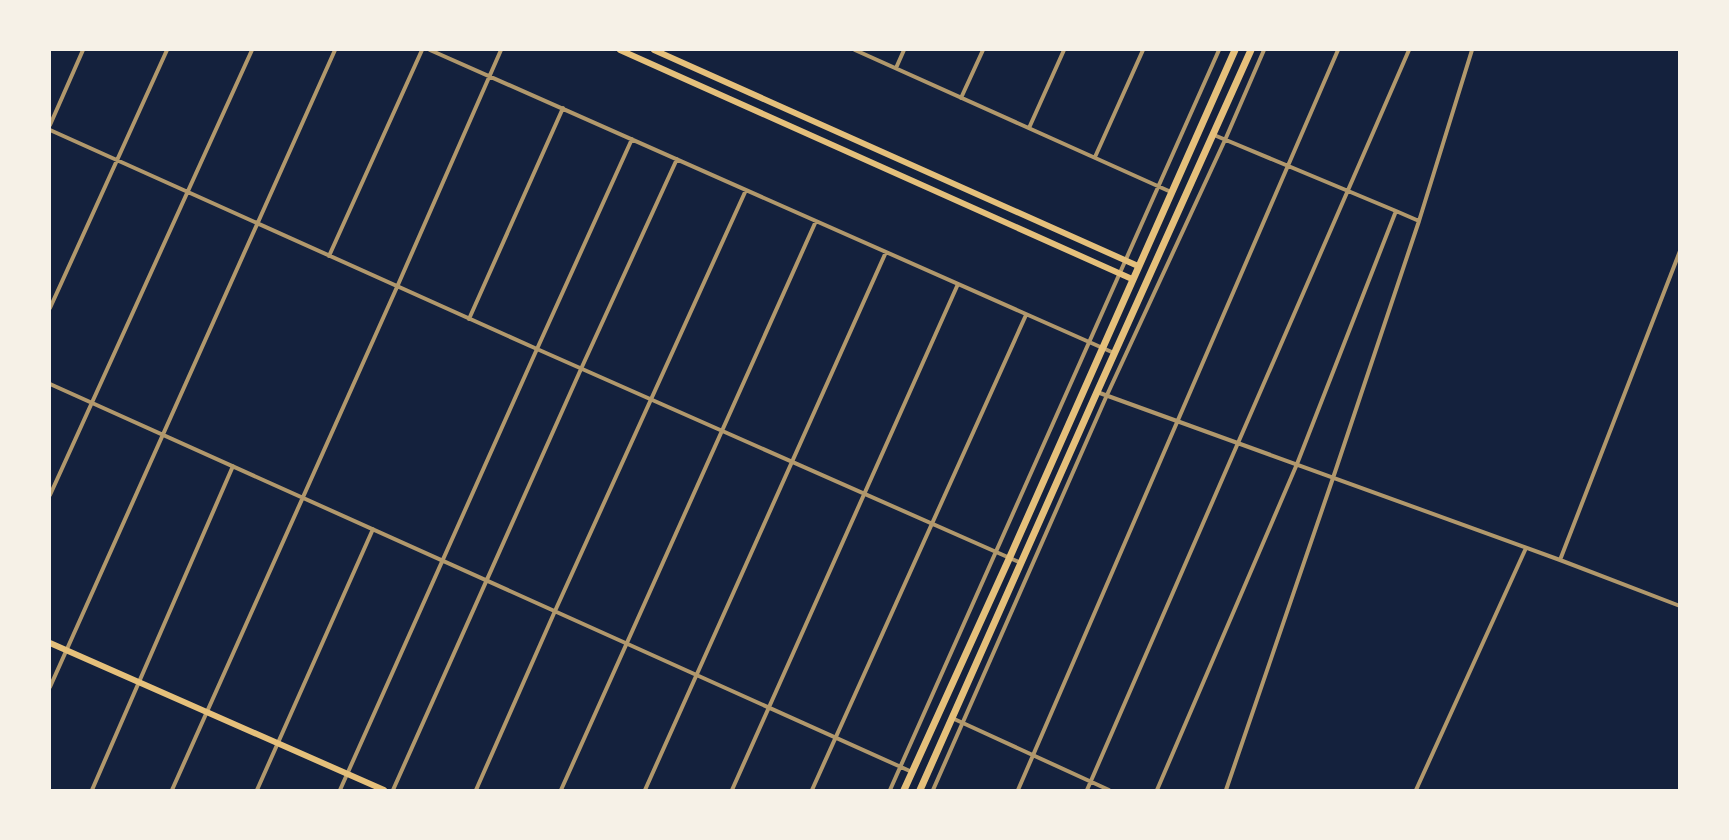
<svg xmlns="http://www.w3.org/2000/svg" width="1729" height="840" font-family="Cabin,sans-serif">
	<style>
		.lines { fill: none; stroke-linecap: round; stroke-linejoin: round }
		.minor { stroke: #b1986c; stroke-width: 4 }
		.secondary { stroke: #e5c07b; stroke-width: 6 }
		.primary { stroke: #e5c07b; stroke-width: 7 }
	</style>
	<rect width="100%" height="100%" fill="#14213d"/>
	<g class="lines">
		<!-- minor -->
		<path class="minor" d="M430 50 1114 353
			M855 50 1171 192
			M896 68 904 50
			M961 98 983 50
			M50 125 83 50
			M1029 128 1064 50
			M50 130 537 349 1021 563
			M1095 157 1143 50
			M1396 211 1419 221
			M329 256 422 50
			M50 308 167 50
			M469 319 563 108
			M50 384 912 772
			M1097 392 1560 560 1680 606
			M50 495 252 50
			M1560 560 1680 251
			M50 687 335 50
			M952 718 1109 790
			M92 790 233 466
			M172 790 397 287 501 50
			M257 790 373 529
			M340 790 537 349 632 139
			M393 790 581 369 677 159
			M476 790 555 611 746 190
			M561 790 816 221
			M645 790 886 252
			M732 790 958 284
			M812 790 1026 315
			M890 790 1219 50
			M933 790 1107 395 1225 140 1264 50
			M1018 790 1338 50
			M1087 790 1409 50
			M1157 790 1297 464 1396 211 1214 135
			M1226 790 1333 478 1419 221 1472 50
			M1416 790 1526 548"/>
		<!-- secondary -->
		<path class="secondary" d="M620 50 1132 279
			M654 50 1138 266
			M50 643 384 790"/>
		<!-- primary -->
		<path class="primary" d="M904 790 1009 559 1235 50
			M920 790 1097 392 1251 50"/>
	</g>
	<!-- border -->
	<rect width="1729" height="840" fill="none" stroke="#f6f1e7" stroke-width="102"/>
</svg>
